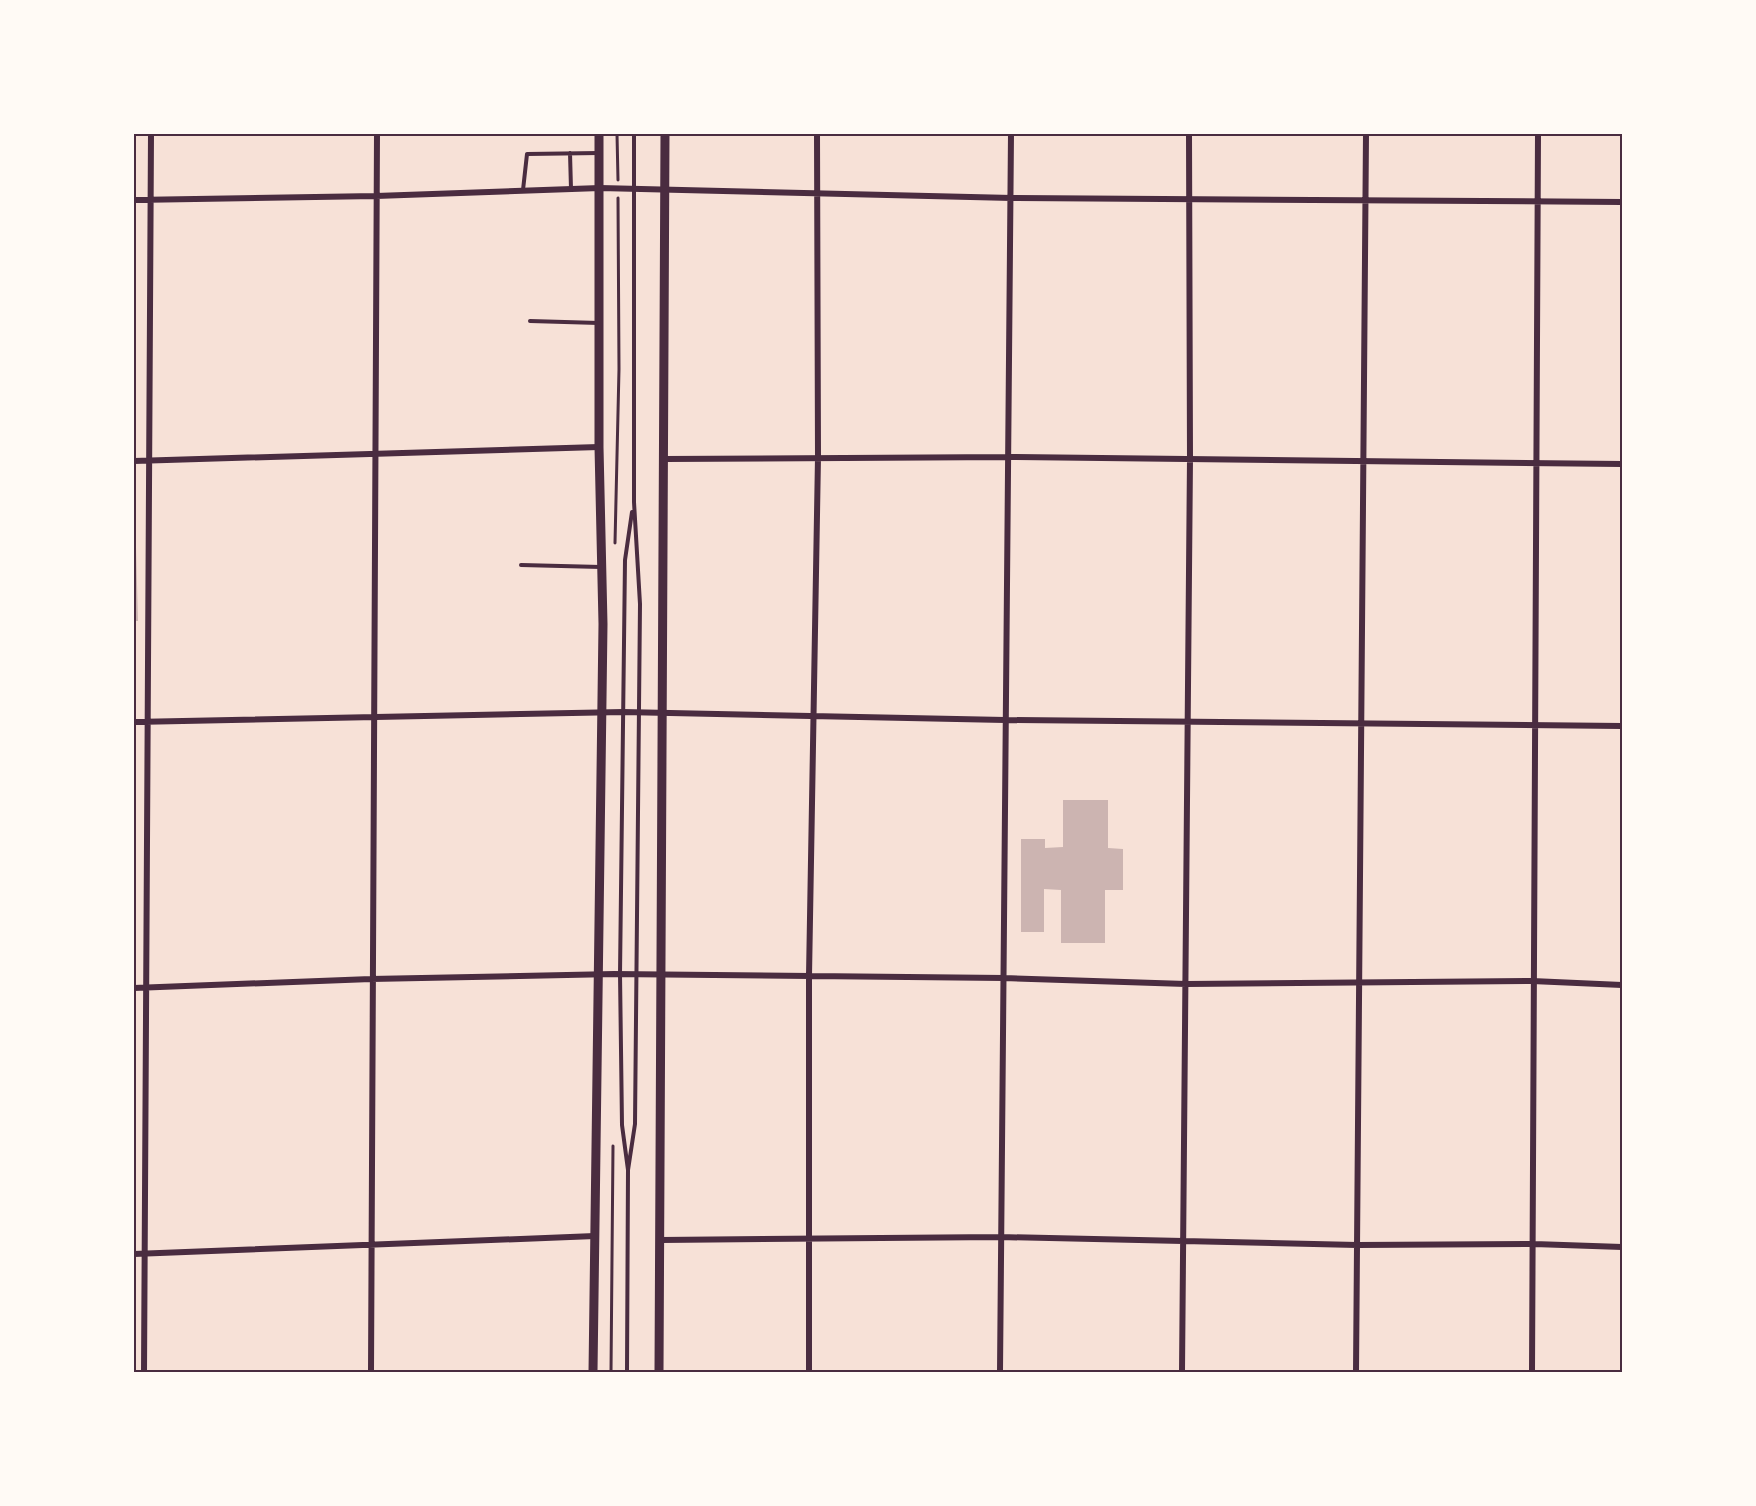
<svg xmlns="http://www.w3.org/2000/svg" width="1756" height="1506" font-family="Commissioner,sans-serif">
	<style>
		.building { fill: #ccb4b1 }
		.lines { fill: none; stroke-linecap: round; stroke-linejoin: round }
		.path { stroke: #4a2c40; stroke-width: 3 }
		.service { stroke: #4a2c40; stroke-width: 4 }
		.minor { stroke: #4a2c40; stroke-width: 6 }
		.tertiary { stroke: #4a2c40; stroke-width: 9 }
		.neatline { fill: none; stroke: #4a2c40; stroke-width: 2 }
	</style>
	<rect width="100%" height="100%" fill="#f7e1d7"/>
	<!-- building -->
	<path class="building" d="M135 510 138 621H134Z
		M1063 800H1108V848L1123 849V890H1105V943H1061V890L1044 889V932H1021V839H1045V848L1063 847Z"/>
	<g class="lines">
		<!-- path -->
		<path class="path" d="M617 134 618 180
			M615 543 619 369 618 198
			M611 1372 613 1146"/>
		<!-- service -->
		<path class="service" d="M570 153 571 189
			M523 190 527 154 599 153
			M530 321 599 323
			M521 565 601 567
			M628 1170 635 1124 640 604 634 502V134
			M627 1372 628 1170 622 1125 620 974 625 560 632 512"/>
		<!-- minor -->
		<path class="minor" d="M134 200 376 196 600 188 1012 198 1622 202
			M665 459 1008 457 1622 464
			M134 461 599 447
			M134 722 623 712 1005 720 1622 726
			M134 988 371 979 614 974 1004 978 1186 984 1532 981 1622 985
			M661 1240 1000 1237 1357 1245 1534 1244 1622 1247
			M134 1254 595 1236
			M144 1372 151 134
			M371 1372 377 134
			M809 1372V976L818 457 817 134
			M1000 1372 1011 134
			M1182 1372 1190 458 1189 134
			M1356 1372 1366 134
			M1532 1372 1538 134"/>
		<!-- tertiary -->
		<path class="tertiary" d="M593 1372 603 624 599 447V134
			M659 1372 665 134"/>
	</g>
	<!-- border -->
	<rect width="1756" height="1506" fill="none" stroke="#fffaf5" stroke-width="270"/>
	<rect x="135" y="135" width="1486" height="1236" class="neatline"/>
</svg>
